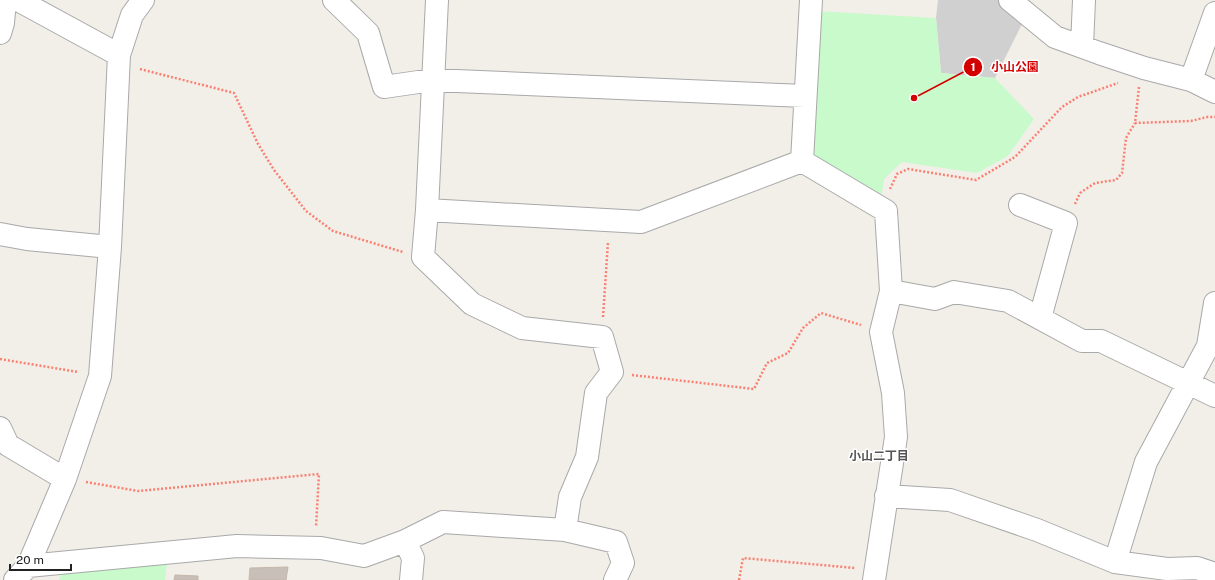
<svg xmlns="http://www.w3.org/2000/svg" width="1215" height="580" font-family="'Public Sans','Noto Sans JP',sans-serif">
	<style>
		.religious { fill: #d0d0d0 }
		.park { fill: #c8facc }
		.building { fill: #c7bfb8; stroke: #c4b6ab }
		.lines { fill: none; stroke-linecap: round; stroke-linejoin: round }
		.minor-casing { stroke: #a9a9a9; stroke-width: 24 }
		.path { stroke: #fa8072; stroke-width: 2.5; stroke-dasharray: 2 2; stroke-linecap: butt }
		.minor { stroke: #fff; stroke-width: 22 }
		.labels { text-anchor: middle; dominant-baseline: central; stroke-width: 3; stroke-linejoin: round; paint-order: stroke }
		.neighbourhood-label { font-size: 12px; font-weight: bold; fill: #555; stroke: #fff }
		.leader { fill: none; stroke: #d40000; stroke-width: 1.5 }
		.callout-dot { fill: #d40000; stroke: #fff; stroke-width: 1.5 }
		.mark-label { font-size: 12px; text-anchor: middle; font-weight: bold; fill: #fff }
		.callout-label { font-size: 12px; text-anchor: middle; font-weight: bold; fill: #d40000; stroke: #fff; stroke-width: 3; stroke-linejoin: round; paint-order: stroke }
	</style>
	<rect width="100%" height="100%" fill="#f2efe9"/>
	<!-- religious -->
	<path class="religious" d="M938 0H998L1023 22 995 78 941 73 936 18Z"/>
	<!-- park -->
	<path class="park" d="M816 11 936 18 941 73 995 78 1034 119 1008 156 977 173 902 162 884 179 882 193 872 198 818 162 811 151Z
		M167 564 165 580H59L62 572Z"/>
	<!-- building -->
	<path class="building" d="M288 567 286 580H249L250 568Z
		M175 575 198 576V580H174Z"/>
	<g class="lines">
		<defs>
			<path id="minor" d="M18 0 119 55
				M334 0 368 33 384 87 432 80 805 96
				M437 0 427 210 641 222 802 161 811 0
				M1010 0 1055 37 1099 53 1144 68 1191 80 1215 92
				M0 33 3 23 5 0
				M1082 46 1084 0
				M1191 80 1215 13
				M802 161 886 211 891 291 881 332 893 393 896 437 874 580
				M1020 205 1066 223 1040 318
				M427 210 423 257 472 304 522 328 602 337 612 372 596 393 587 457 570 497 565 530
				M0 234 27 239 110 247
				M891 291 935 299 954 292 1008 301 1082 341H1101L1215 396
				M0 428 8 445 65 479
				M886 496 950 500 1037 530 1115 562 1167 569 1197 568 1215 574
				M405 541 413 558 411 580
				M1115 562 1146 462 1208 346 1215 303
				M28 566 237 546 321 548 364 556 405 541 443 522 565 530 616 542 623 563 615 580
				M15 580 28 566 65 479 100 376 110 247 119 55 132 15 143 0"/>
		</defs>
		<!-- minor casing -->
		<use href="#minor" class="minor-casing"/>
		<!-- path -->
		<path class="path" d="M140 69 234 93 258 144 274 170 306 211 333 231 403 252
			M1139 87 1135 123 1191 121 1207 117H1215
			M890 189 897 174 908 169 976 180 1015 157 1062 107 1078 97 1118 83
			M1075 204 1080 193 1095 183 1116 180 1122 173 1126 138 1135 123
			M603 317 608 242
			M0 359 78 372
			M632 375 754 389 767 363 788 353 803 328 821 313 861 325
			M86 482 138 491 319 474 316 527
			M739 580 743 558 855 568"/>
		<!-- minor -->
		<use href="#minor" class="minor"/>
	</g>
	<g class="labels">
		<!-- neighbourhood labels -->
		<g class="neighbourhood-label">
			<text x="879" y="456">小山二丁目</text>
		</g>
	</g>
	<!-- callouts -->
	<path class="leader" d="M914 98L973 67"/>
	<g class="callout-dot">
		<circle cx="914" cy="98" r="4"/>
		<circle cx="973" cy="67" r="10"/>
	</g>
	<g class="mark-label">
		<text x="973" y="71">1</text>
	</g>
	<g class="callout-label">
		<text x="1015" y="71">小山公園</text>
	</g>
	<!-- scale -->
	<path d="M10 564v6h61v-6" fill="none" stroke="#222222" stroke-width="2"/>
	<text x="16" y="564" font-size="12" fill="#222222" stroke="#ffffff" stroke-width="3" paint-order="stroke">20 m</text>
</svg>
